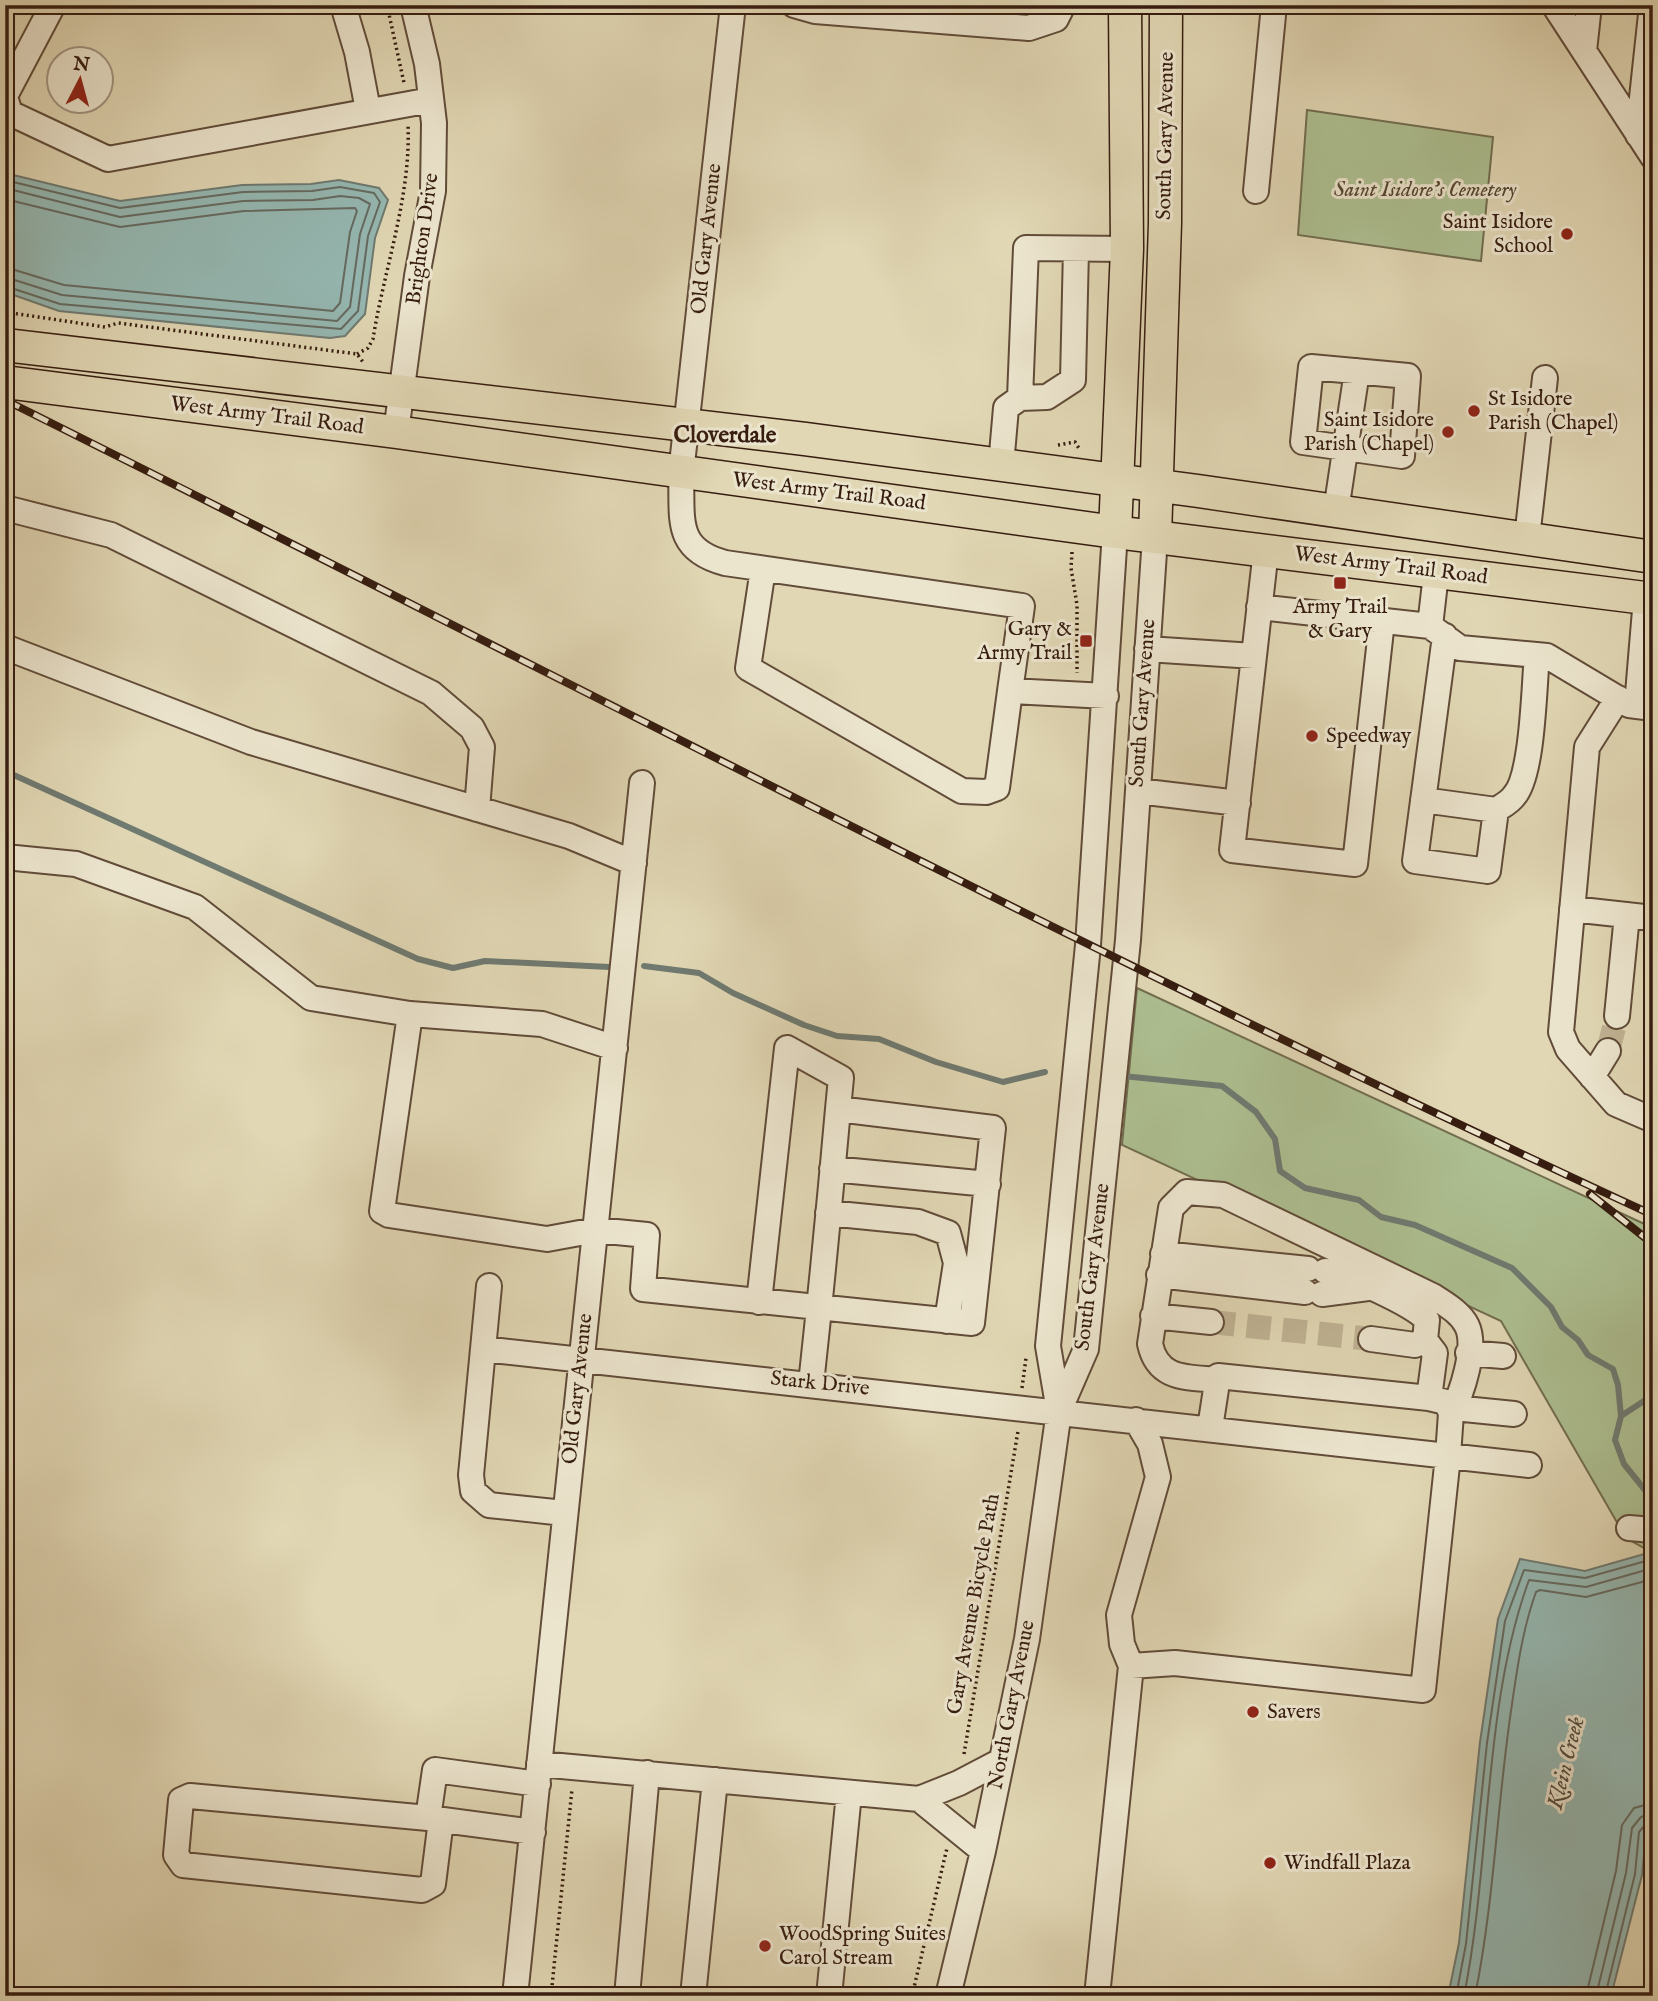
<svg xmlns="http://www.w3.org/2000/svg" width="1658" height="2001" font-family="'IM FELL English',serif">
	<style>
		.green { fill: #adbf91; stroke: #726e50; stroke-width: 2 }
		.water { fill: #95b8b2; stroke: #6f7a71; stroke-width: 2 }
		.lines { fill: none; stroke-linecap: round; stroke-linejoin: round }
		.shore { stroke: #666a61; stroke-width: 2 }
		.stream { stroke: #6f7a71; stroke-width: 6 }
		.minor-tunnel { stroke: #bfb293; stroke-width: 24; stroke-dasharray: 24 12; stroke-linecap: butt }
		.minor-casing { stroke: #614c39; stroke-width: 28 }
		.major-casing { stroke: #361d10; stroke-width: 35 }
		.path { stroke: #361d10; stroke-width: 3.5; stroke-dasharray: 2 3.5; stroke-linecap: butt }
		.minor { stroke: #ece5ce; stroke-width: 24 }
		.major { stroke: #e1d7b4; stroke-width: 32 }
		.rail-casing { stroke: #361d10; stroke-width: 8 }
		.rail { stroke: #ece5ce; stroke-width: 5; stroke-dasharray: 16; stroke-linecap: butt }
		.poi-dot { fill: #8f2418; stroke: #ece5ce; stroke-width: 2.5 }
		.labels { text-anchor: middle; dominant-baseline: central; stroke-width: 6; stroke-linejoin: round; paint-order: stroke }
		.street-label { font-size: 21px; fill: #361d10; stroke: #ece5ce }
		.park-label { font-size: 21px; font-style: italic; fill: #544630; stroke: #ece5ce }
		.poi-label { font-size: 21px; fill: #361d10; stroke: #ece5ce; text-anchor: start }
		.neighbourhood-label { font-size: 23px; font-weight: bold; fill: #361d10; stroke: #ece5ce }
		.water-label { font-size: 23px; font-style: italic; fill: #524c41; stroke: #ece5ce }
	</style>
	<rect width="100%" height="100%" fill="#e1d7b4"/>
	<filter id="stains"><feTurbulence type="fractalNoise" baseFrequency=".00286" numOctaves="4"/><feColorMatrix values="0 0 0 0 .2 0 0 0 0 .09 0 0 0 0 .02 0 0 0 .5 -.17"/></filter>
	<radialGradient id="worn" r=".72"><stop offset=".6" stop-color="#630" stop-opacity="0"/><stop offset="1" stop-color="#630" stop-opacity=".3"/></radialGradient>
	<!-- green -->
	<path class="green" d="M1307 110 1493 137 1481 261 1298 235Z
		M1137 988 1653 1228V1553L1626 1538 1501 1321 1122 1145Z"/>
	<!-- water -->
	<path class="water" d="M5 173 120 201 242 185 311 184 339 180 379 188 388 200 375 238 365 314 345 336 330 338 59 311 5 292Z
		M1651 1552 1653 1826 1646 1834 1642 1875 1611 1996H1448L1459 1943 1480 1742 1498 1619 1520 1559 1585 1571Z"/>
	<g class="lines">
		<!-- shore -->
		<path class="shore" d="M5 180 120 208 243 192 312 191 340 187 374 193 380 202 368 236 358 311 341 329 60 304 5 286
			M5 188 120 217 243 201 313 200 340 196 359 198 370 204 360 234 350 307 337 321 62 295 5 277
			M5 199 120 227 244 211 355 208 357 211 350 232 340 303 333 311 64 285 5 267
			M1456 1996 1466 1944 1487 1743 1505 1621 1524 1570 1585 1578 1653 1559
			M1464 1996C1491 1862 1483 1705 1529 1580L1586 1587 1653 1568
			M1475 1996C1494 1902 1497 1806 1511 1711 1517 1670 1522 1631 1536 1592L1540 1590 1586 1597 1653 1579
			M1586 1996 1616 1871 1622 1825 1634 1808 1653 1803
			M1596 1996 1626 1873 1632 1828 1641 1817 1653 1813
			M1605 1996 1635 1874 1639 1832 1646 1824 1653 1822"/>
		<!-- stream -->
		<path class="stream" d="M5 771 418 959 453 968 485 961 609 967
			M644 966 699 973 733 993 804 1025 837 1036 879 1039 936 1062 1003 1082 1045 1072
			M1123 1076 1222 1086 1256 1112 1275 1139 1280 1171 1305 1188 1359 1200 1381 1217 1415 1225 1512 1268 1551 1307 1562 1327 1578 1340 1588 1355 1613 1369 1618 1385 1621 1416
			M1653 1395 1621 1416 1615 1440 1624 1464 1653 1500
			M1649 1559 1653 1544"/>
		<!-- minor-tunnel -->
		<path class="minor-tunnel" d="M1608 1051 1617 1016
			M1211 1322 1371 1339"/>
		<defs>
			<path id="minor" d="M343 5 357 52 368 110
				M733 5 681 473C683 518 673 549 725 563L1022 606 1010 691 1106 696
				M794 5 815 11 1029 28 1056 19 1063 5
				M1554 5 1653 157
				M1584 51 1589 5
				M5 96 53 5
				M5 97 10 113 108 159 431 100
				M1638 135 1652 5
				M1256 191 1274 5
				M1311 367 1408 376 1402 456 1303 442Z
				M1020 398 1047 397 1073 380 1076 249
				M396 432 417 276 433 191 434 123 427 64 413 5
				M1001 465 1006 408 1020 398 1026 248 1127 249
				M5 508 111 535 431 693 472 728 482 747 477 809
				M1336 511 1357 371
				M1527 538 1545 378
				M1266 550 1232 850 1355 864 1382 621
				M763 569 748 668 962 791 986 792 997 788 1010 691
				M1259 607 1430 626 1436 574
				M1430 626 1460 648 1547 656 1629 705 1653 708
				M5 647 251 742 569 836 634 863
				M1147 649 1254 656
				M1618 698 1587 747 1561 1032 1568 1049 1616 1104 1653 1120
				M1637 706 1646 598
				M1138 791 1238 803
				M1423 800 1496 810 1488 871 1415 861 1445 636
				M1496 810C1502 806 1510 802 1514 796 1533 776 1534 685 1537 655
				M5 857 76 864 195 907 311 998 410 1014 542 1024 615 1048
				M1572 909 1653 918
				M410 1014 382 1211 389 1215 547 1239 596 1230 647 1235 643 1289 972 1323 993 1128 838 1109C830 1200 821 1292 811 1384
				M1617 1016 1627 915
				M1592 1077 1608 1051
				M832 1169 988 1184
				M828 1213 918 1222 948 1233 956 1263 947 1321
				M1163 1254 1308 1269
				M1325 1271C1345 1273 1414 1305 1427 1320L1425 1340 1415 1345 1371 1339
				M1159 1275 1305 1292
				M489 1286 471 1475 473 1491 489 1505 564 1513
				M1322 1294 1368 1288
				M759 1302 787 1048 841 1078 838 1109
				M1153 1316 1211 1322
				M1425 1340 1435 1353 1429 1398
				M483 1349 1529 1465
				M1468 1353 1503 1356
				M1217 1380C1186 1377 1158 1380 1150 1344L1171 1208 1187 1192 1223 1195 1433 1296C1445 1304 1460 1312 1467 1326 1477 1347 1462 1394 1451 1413
				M1454 1408 1514 1414
				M1059 1411 1048 1346 1088 945 1115 532
				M1629 1528 1653 1530
				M1131 1666 1175 1663 1423 1690 1448 1456 1451 1413 1446 1402 1429 1398 1218 1376 1210 1428
				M539 1764 919 1799 959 1783 1001 1761
				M919 1799 983 1851
				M428 1818 190 1796 181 1800 176 1855 183 1865 422 1890 433 1884 441 1820
				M533 1832 428 1818 435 1770 538 1784
				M515 1996 642 783
				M627 1996 647 1773
				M693 1996 715 1780
				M829 1996 849 1793
				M948 1996 983 1851 1027 1639 1059 1411 1086 1349 1128 940 1155 537
				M1097 1996 1131 1666 1122 1644 1119 1615 1158 1477 1150 1444 1136 1420"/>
			<path id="major" d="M5 345 805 439 1198 491 1653 557
				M5 382 396 432 1115 532 1653 599
				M1115 532 1127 249 1125 5
				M1155 537 1165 223 1166 5"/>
		</defs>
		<!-- minor casing -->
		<use href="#minor" class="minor-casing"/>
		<!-- major casing -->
		<use href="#major" class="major-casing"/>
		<!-- path -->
		<path class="path" d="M387 5 404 83
			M5 312 105 327 118 323 357 354 363 362
			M357 354 368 348 373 339C384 269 411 197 408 125
			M1058 445 1075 442 1080 450
			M1072 552 1071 568 1077 605V673
			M1022 1388 1026 1358
			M964 1754 1018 1431
			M551 1996 572 1789
			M912 1996 947 1848"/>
		<!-- minor -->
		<use href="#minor" class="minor"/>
		<!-- major -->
		<use href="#major" class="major"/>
		<defs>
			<path id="rail" d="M5 400C554 673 1096 958 1653 1215
				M1590 1194 1653 1244"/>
		</defs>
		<!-- rail casing -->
		<use href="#rail" class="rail-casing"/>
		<!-- rail -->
		<use href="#rail" class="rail"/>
	</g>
	<!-- markers -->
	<g class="poi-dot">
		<circle cx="1567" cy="234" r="7"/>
		<circle cx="1474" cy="411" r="7"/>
		<circle cx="1448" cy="432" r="7"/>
		<rect x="1333" y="576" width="14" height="14" rx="3.5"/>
		<rect x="1079" y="634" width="14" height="14" rx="3.5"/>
		<circle cx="1312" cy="736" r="7"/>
		<circle cx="1253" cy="1712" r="7"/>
		<circle cx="1270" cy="1863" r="7"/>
		<circle cx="765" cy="1946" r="7"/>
	</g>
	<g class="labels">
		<!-- street labels -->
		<g class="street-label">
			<text transform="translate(1166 136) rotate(-89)">South Gary Avenue</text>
			<text transform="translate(423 239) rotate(-82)">Brighton Drive</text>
			<text transform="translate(707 239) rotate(-84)">Old Gary Avenue</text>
			<text transform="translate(267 416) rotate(7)">West Army Trail Road</text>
			<text transform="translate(829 492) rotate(7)">West Army Trail Road</text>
			<text transform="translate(1391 566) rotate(7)">West Army Trail Road</text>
			<text transform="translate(1143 703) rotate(-86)">South Gary Avenue</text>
			<text transform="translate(1093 1267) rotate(-83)">South Gary Avenue</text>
			<text transform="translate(820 1384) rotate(6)">Stark Drive</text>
			<text transform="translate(578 1389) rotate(-84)">Old Gary Avenue</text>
			<text transform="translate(974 1604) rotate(-80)">Gary Avenue Bicycle Path</text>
			<text transform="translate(1012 1705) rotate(-79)">North Gary Avenue</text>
		</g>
		<!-- park labels -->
		<g class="park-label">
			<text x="1425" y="190">Saint Isidore's Cemetery</text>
		</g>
		<!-- poi labels -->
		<g class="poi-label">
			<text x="1553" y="222" text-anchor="end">Saint Isidore<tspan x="1553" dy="24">School</tspan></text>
			<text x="1488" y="399">St Isidore<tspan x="1488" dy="24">Parish (Chapel)</tspan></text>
			<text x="1434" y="420" text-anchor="end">Saint Isidore<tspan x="1434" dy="24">Parish (Chapel)</tspan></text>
			<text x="1340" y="607" text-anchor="middle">Army Trail<tspan x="1340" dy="24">&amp; Gary</tspan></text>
			<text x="1072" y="629" text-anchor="end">Gary &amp;<tspan x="1072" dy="24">Army Trail</tspan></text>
			<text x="1326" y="736">Speedway</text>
			<text x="1267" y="1712">Savers</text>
			<text x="1284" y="1863">Windfall Plaza</text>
			<text x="779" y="1934">WoodSpring Suites<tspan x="779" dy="24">Carol Stream</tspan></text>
		</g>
		<!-- neighbourhood labels -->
		<g class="neighbourhood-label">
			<text x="725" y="435">Cloverdale</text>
		</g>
		<!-- water labels -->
		<g class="water-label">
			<text transform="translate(1566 1763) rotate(-76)">Klein Creek</text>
		</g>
	</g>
	<!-- margin -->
	<rect width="1658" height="2001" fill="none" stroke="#e1d7b4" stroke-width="28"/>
	<rect x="7" y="7" width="1644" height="1987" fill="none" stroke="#361d10" stroke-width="3.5"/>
	<rect x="14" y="14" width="1630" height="1973" fill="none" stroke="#361d10" stroke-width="2"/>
	<!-- north arrow -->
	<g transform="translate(80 80) rotate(6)"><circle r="33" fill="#ece5ce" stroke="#a39582" stroke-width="2"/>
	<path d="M0-5L12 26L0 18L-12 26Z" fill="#8f2418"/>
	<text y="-10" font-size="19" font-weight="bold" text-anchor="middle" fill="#361d10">N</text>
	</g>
	<rect width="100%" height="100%" filter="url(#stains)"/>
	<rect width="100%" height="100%" fill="url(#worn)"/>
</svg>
